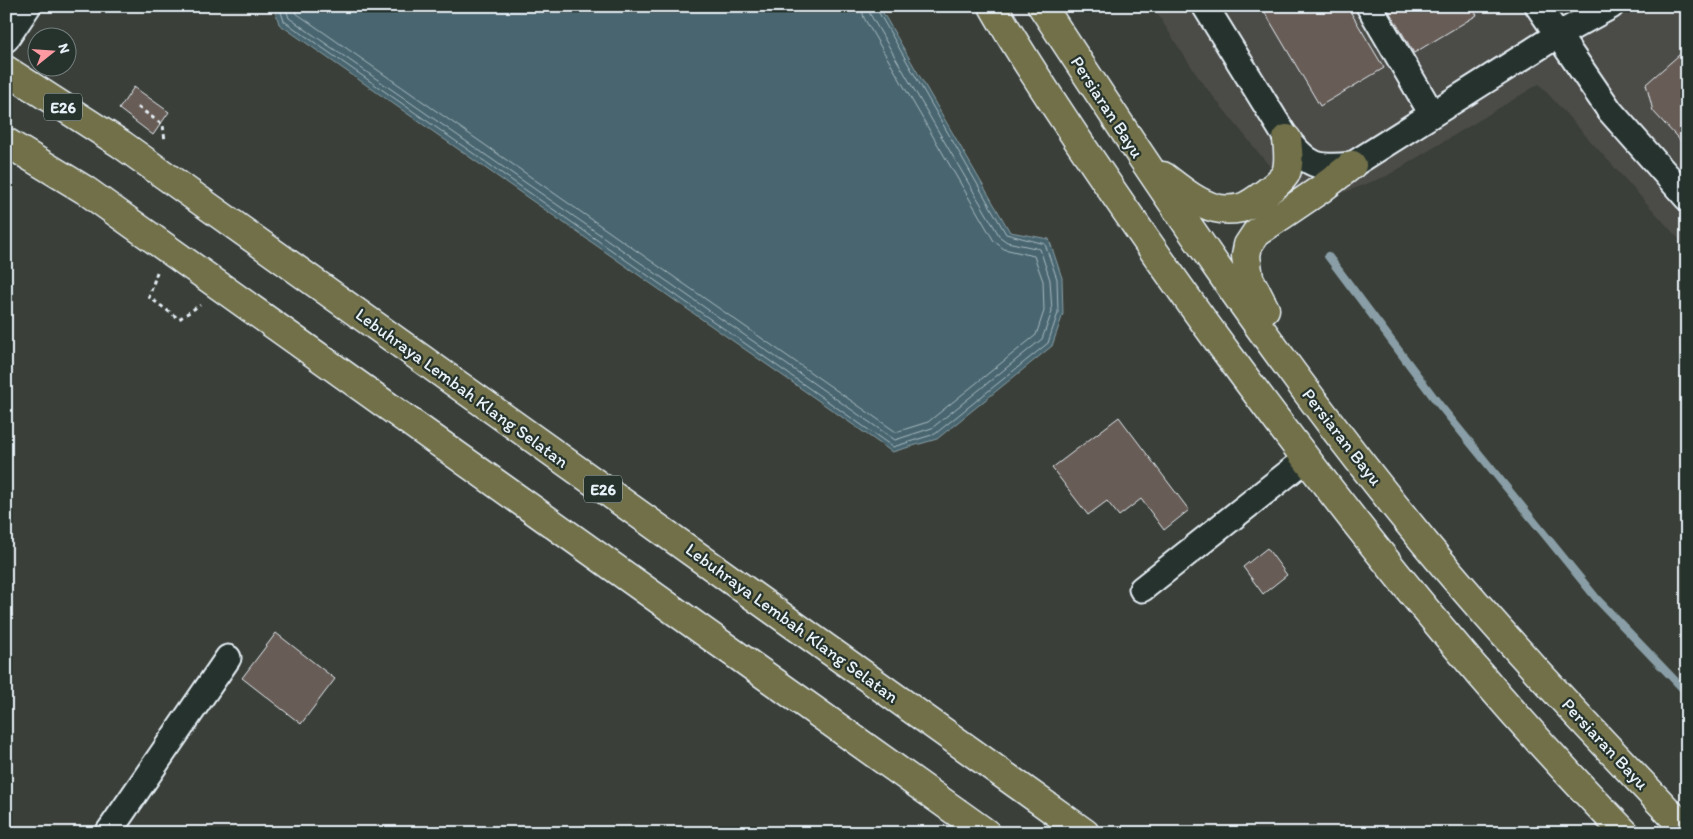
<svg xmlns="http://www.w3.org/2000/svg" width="1693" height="839" font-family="Itim,sans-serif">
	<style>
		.built { fill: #4b4b46 }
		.water { fill: #49666f; stroke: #899ea6 }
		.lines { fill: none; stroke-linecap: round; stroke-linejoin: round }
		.shore { stroke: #a8b9c1; stroke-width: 1 }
		.stream { stroke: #899ea6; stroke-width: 8 }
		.building { fill: #685c56; stroke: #e8f1f8 }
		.minor-casing { stroke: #e8f1f8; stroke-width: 29 }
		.major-casing { stroke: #e8f1f8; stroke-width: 31 }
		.highway-casing { stroke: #e8f1f8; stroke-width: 31 }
		.path { stroke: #e8f1f8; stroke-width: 3; stroke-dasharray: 4 4; stroke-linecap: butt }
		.minor { stroke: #26332d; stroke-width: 25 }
		.major { stroke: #71704a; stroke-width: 28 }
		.highway { stroke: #71704a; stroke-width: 28 }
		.labels { text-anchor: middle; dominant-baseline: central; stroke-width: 4.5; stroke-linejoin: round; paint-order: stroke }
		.shield { fill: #26332d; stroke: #aeb8bb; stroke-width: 1 }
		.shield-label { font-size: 16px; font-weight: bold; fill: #e8f1f8 }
		.street-label { font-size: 18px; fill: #e8f1f8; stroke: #26332d }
	</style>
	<rect width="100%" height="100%" fill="#3a3f39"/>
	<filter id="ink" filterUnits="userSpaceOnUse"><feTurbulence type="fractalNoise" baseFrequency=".02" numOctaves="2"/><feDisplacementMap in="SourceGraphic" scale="10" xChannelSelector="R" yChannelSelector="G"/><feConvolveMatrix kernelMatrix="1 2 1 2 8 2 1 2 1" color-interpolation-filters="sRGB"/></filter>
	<g filter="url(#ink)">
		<!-- built -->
		<path class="built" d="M1152 6H1687V248L1539 84 1387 176 1303 208 1200 80Z"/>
		<!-- water -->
		<path class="water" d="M274 6H879L1010 232 1049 239 1062 278 1063 314 1052 346 937 439 892 452 279 24Z"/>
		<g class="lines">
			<!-- shore -->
			<path class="shore" d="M279 6 284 21 893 447 935 434 1048 343 1058 313 1057 279 1045 244 1006 234 875 6
				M285 6 289 18 895 440 932 428 1042 339 1052 312 1050 280 1040 249 1007 242 1000 237 870 14 869 6
				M293 6 296 13 896 432 928 422 1036 335 1044 311 1043 281 1034 256 1004 249 994 241 864 18 861 6"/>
			<!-- stream -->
			<path class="stream" d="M1328 256 1438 403 1597 599 1687 693"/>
		</g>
		<!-- building -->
		<path class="building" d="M1261 6H1347L1384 68 1320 106Z
			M1386 6H1471L1477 15 1414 53Z
			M1687 48V148L1653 111 1646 84Z
			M134 87 169 112 153 135 119 109Z
			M1119 417 1189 510 1164 530 1141 499 1119 516 1107 501 1088 515 1052 468Z
			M1267 548 1287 575 1263 594 1243 567Z
			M276 633 335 679 301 724 242 678Z"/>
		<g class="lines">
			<defs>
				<path id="minor" d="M1205 6 1287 139C1309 166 1317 169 1352 165L1556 36 1611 6
					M1369 6 1432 114
					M1538 6 1610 111 1687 198
					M6 39 28 6
					M1142 589 1305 460
					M108 833 228 658"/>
				<path id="major" d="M993 6C1019 52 1048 95 1077 139 1125 210 1173 280 1224 349 1348 518 1479 683 1625 833
					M1042 6C1158 184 1277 362 1411 526 1498 633 1593 732 1687 831
					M1163 176C1179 188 1195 202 1215 208 1223 210 1232 210 1241 208 1251 205 1281 183 1286 173 1290 162 1288 151 1287 139
					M1265 309 1249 278 1246 256 1248 245 1256 233 1321 189 1352 165"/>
				<path id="highway" d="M6 70 121 144 1085 833
					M6 142 85 190 986 833"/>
			</defs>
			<!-- minor casing -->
			<use href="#minor" class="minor-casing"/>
			<!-- major casing -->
			<use href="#major" class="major-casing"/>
			<!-- highway casing -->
			<use href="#highway" class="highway-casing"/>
			<!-- path -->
			<path class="path" d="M138 107 163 125 165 141
				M157 272 149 297 179 319 200 305"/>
			<!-- minor -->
			<use href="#minor" class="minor"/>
			<!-- major -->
			<use href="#major" class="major"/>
			<!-- highway -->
			<use href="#highway" class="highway"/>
		</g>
	</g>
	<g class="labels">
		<!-- shield labels -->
		<g class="shield">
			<rect x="44" y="93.5" width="38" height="27" rx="4"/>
			<rect x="584" y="475.5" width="38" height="27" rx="4"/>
		</g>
		<g class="shield-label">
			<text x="63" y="107">E26</text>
			<text x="603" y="489">E26</text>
		</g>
		<!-- street labels -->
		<g class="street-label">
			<text transform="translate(1107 107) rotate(57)">Persiaran Bayu</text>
			<text transform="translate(462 388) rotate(36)">Lebuhraya Lembah Klang Selatan</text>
			<text transform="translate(1342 437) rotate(52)">Persiaran Bayu</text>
			<text transform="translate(792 623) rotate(36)">Lebuhraya Lembah Klang Selatan</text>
			<text transform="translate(1605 744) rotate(47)">Persiaran Bayu</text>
		</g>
	</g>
	<!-- margin -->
	<rect width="1693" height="839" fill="none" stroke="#26332d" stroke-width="25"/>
	<rect x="12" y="12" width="1668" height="814" fill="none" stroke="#e8f1f8" stroke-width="2" filter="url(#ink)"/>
	<!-- north arrow -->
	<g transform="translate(52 52) rotate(73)"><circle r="24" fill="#26332d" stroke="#747f7e"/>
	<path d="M0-4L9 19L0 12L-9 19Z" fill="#ff9aa2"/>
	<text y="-8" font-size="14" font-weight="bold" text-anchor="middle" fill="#e8f1f8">N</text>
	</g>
</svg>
